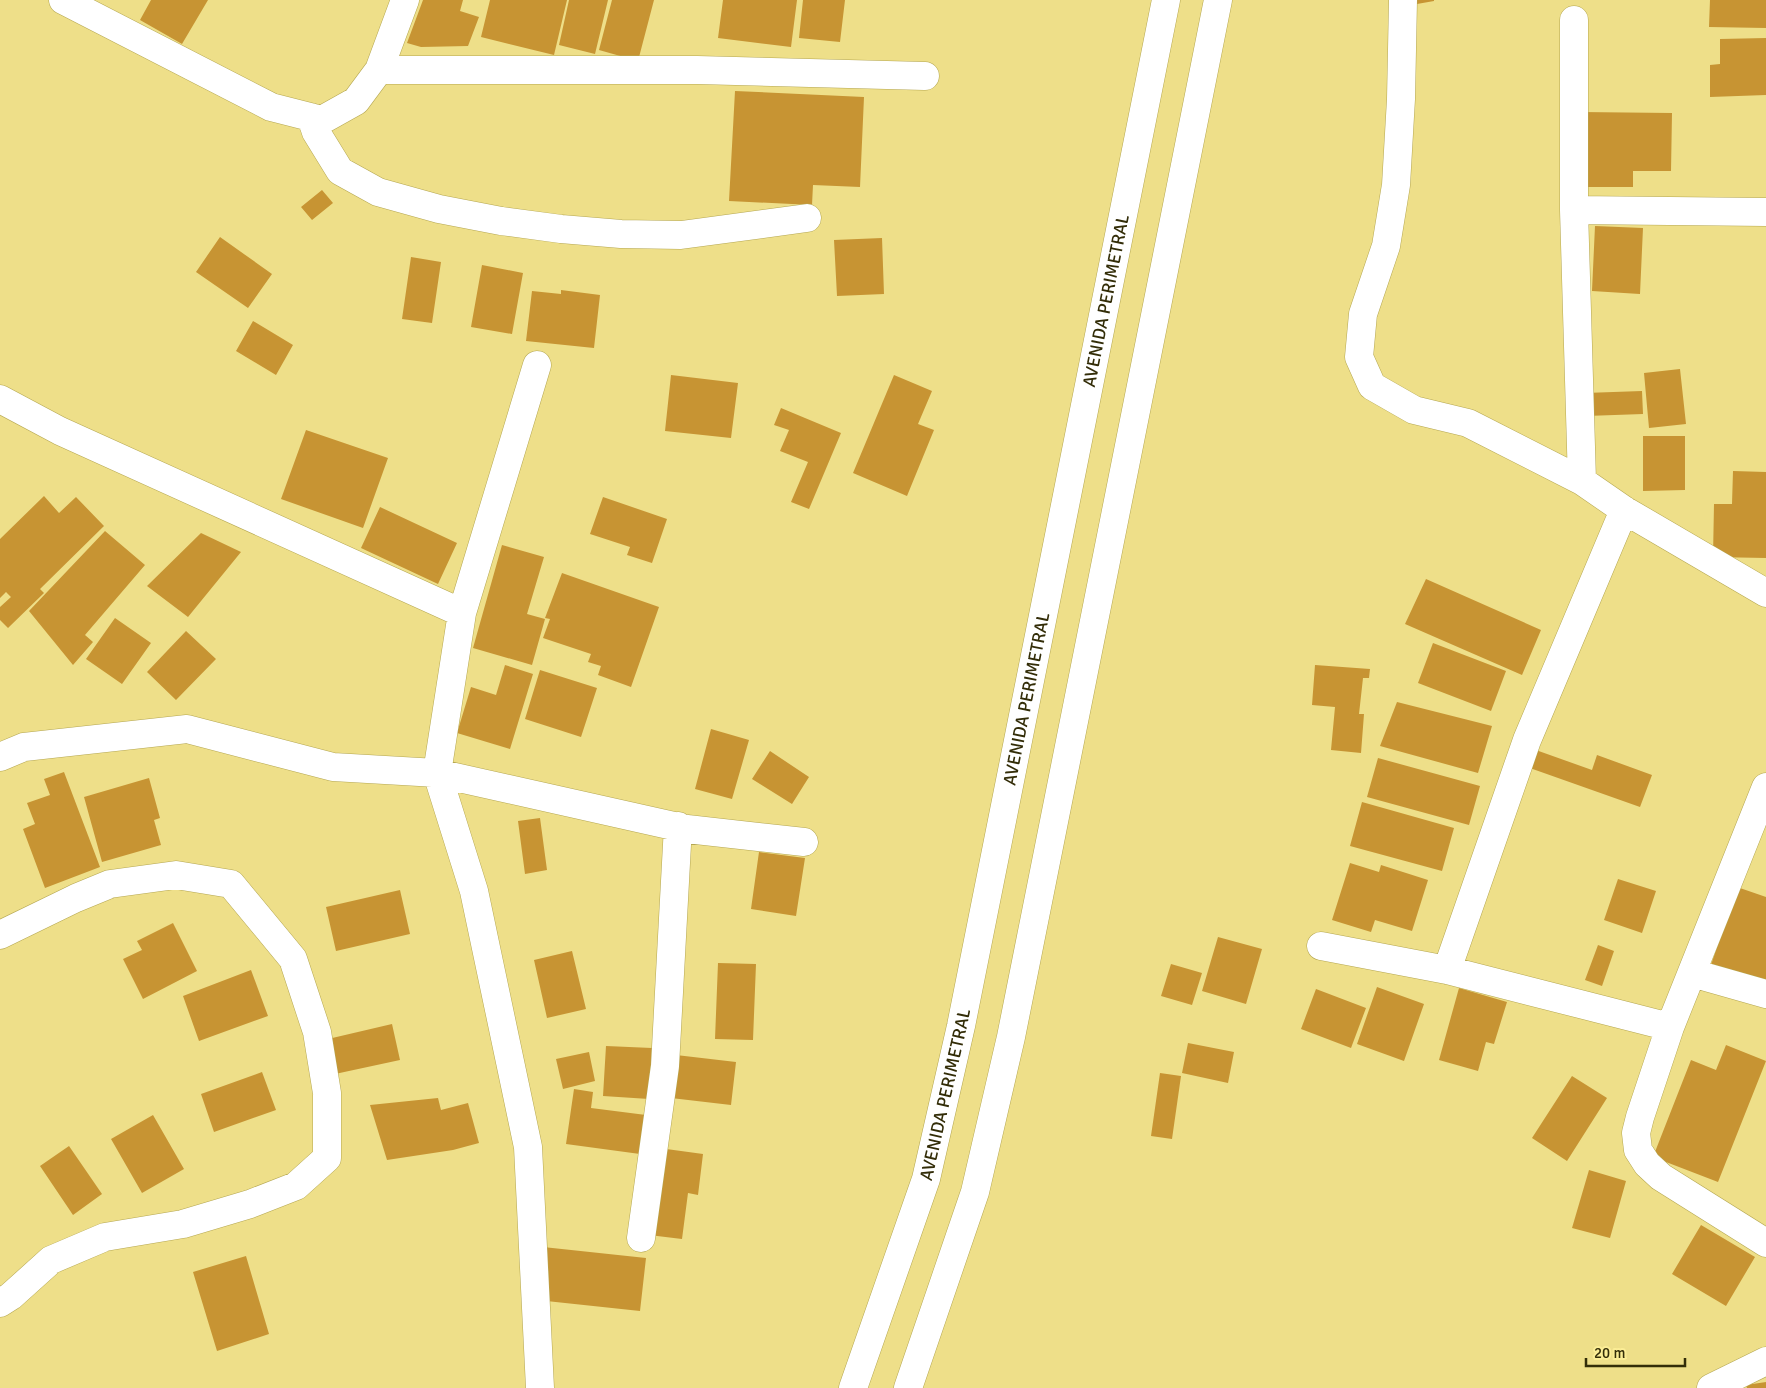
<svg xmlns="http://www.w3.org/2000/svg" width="1766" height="1388" font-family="Signika,sans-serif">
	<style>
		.building { fill: #c79433 }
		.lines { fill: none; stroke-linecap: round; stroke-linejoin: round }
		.minor-casing { stroke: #b5a751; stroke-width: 29 }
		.major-casing { stroke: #b5a751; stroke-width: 29 }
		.minor { stroke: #fff; stroke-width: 28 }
		.major { stroke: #fff; stroke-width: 28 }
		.labels { text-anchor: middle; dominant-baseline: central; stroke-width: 4.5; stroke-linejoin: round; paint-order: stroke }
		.street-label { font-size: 18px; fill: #332d08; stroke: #fbed96 }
	</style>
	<rect width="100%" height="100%" fill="#eedf89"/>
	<!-- building -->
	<path class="building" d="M151 0H208L182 44 140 20Z
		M423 0H463L460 11 479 17 468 46 421 47 407 43Z
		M490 0H567L554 55 481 37Z
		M569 0H608L595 54 559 45Z
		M612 0H654L638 61 599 50Z
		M723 0H797L791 47 718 38Z
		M803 0H845L840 42 799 38Z
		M1416 0H1434V1L1417 4Z
		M1710 0H1766V28L1709 27Z
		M1766 38V95L1710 97V65L1720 64V39Z
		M735 91 864 97 860 187 813 185 812 205 729 201Z
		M1580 112 1672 113 1671 171H1633V187H1579Z
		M322 190 333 203 312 220 301 207Z
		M1595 226 1643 228 1640 294 1592 291Z
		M220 237 272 274 248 308 196 272Z
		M882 238 884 294 837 296 834 240Z
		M411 257 441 262 432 323 402 319Z
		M482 265 523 273 512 334 471 327Z
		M561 290 600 295 594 348 526 341 532 291 561 294Z
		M253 321 293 345 276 375 236 351Z
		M1680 369 1686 424 1649 428 1644 373Z
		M671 375 738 383 731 438 665 431Z
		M894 375 932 391 918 424 934 430 907 496 853 473Z
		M1642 391 1643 414 1586 416 1585 393Z
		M781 408 841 433 809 509 791 502 808 462 780 451 789 430 774 425Z
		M306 430 388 458 363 528 281 499Z
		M1643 436H1685V490L1643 491Z
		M1733 471 1766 472V558L1713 557 1714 504H1732Z
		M44 496 59 513 76 497 104 526 40 589 44 593 8 628 0 620V607L11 597 6 592 0 598V539Z
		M603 497 667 519 652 563 627 555 630 547 590 534Z
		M380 507 457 543 438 584 361 548Z
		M105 531 145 565 85 635 93 642 73 665 29 611Z
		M201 533 241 552 188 617 147 586Z
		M502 545 544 557 527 614 545 619 532 665 473 648Z
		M562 573 659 607 631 687 598 675 601 666 588 662 591 654 543 638 550 619 545 618Z
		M1426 579 1541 630 1522 675 1405 624Z
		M115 618 151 643 122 684 86 659Z
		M186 631 216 659 176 700 147 672Z
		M1433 643 1506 671 1491 711 1418 683Z
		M505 665 533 674 510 749 457 733 471 687 496 695Z
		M1315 665 1370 669 1369 678H1363L1359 714H1364L1361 753 1331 750 1335 707 1312 705Z
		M540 670 597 688 581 737 525 719Z
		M1397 702 1492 726 1478 773 1380 746Z
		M711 729 749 740 732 799 695 789Z
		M1533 749 1592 770 1597 755 1652 775 1640 807 1527 767Z
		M770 751 809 777 792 804 752 779Z
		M1378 758 1480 786 1469 825 1367 797Z
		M64 772 100 867 45 888 23 829 35 824 27 803 50 795 44 779Z
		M149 778 160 818 154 820 161 845 102 862 84 797Z
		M1362 802 1454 828 1442 871 1350 846Z
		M540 818 547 870 525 874 518 821Z
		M759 852 805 858 796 916 751 909Z
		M1350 863 1379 872 1381 865 1428 880 1412 931 1375 920 1371 932 1332 920Z
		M1618 879 1656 891 1642 933 1604 920Z
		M1737 887 1766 897V983L1711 965Z
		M400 890 410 934 336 951 326 907Z
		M173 923 197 971 143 999 123 959 142 950 137 941Z
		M1218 937 1262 949 1246 1004 1202 991Z
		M1598 945 1614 951 1602 986 1585 980Z
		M572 951 586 1009 547 1018 534 960Z
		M718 963 756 964 753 1040 715 1039Z
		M1171 964 1202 973 1192 1005 1161 996Z
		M251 970 268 1016 199 1041 183 996Z
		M1377 987 1424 1004 1404 1061 1357 1044Z
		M1459 988 1507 1002 1494 1044 1486 1042 1478 1071 1439 1060Z
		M1316 989 1366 1008 1351 1048 1301 1029Z
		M392 1024 400 1060 335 1074 328 1039Z
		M1188 1043 1234 1052 1228 1083 1182 1073Z
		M1726 1045 1766 1061 1718 1182 1653 1157 1691 1060 1716 1070Z
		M606 1046 652 1048 649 1099 603 1096Z
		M589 1052 595 1081 563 1089 556 1059Z
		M676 1055 736 1062 731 1105 671 1098Z
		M262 1072 276 1110 214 1132 201 1094Z
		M1160 1073 1181 1076 1172 1139 1151 1136Z
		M1572 1076 1607 1098 1567 1161 1532 1138Z
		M574 1089 593 1092 591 1108 646 1115 640 1154 566 1144Z
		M438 1098 441 1110 468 1103 479 1143 453 1150 387 1160 370 1105Z
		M153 1115 184 1169 142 1193 111 1139Z
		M69 1146 102 1194 73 1215 40 1166Z
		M659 1148 703 1154 698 1195 688 1193 682 1239 649 1235Z
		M1589 1170 1626 1181 1610 1238 1572 1228Z
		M1701 1225 1755 1257 1726 1306 1672 1274Z
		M543 1247 646 1258 640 1311 537 1300Z
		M246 1256 269 1334 217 1351 193 1272Z
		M1766 1382V1388H1747L1746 1385Z"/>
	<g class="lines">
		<defs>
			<path id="minor" d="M63 0 271 107 322 120 356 101 379 70H697L925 76
				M1403 0 1401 99 1396 185 1386 246 1363 314 1359 357 1372 386 1414 410 1468 423 1582 481 1624 510 1766 593
				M1574 20V210L1582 481
				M379 70 405 0
				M311 117 316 132 340 171 378 192 439 209 501 221 561 229 621 234 681 235 807 218
				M1574 210 1766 212
				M537 365 462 613 437 773 474 891 528 1147 540 1388
				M0 399 60 431 462 613
				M0 757 24 747 187 729 333 767 437 773 687 829 804 842
				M1766 787 1670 1027 1640 1117 1636 1133 1638 1150 1647 1164 1661 1177 1766 1243
				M0 935 76 898 110 884 176 875 231 884 293 959 317 1032 327 1093V1158L296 1186 250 1204 183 1224 105 1237 51 1260 11 1296 0 1303
				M1321 946 1447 970 1670 1027
				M1447 970 1527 740 1624 510
				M1692 973 1766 994
				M641 1238 665 1066 678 826
				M1711 1388 1766 1361"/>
			<g id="major">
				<path id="s1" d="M853 1388 926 1179 961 1026 1166 0"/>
				<path d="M908 1388 975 1192 1011 1037 1218 0"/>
			</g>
		</defs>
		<!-- minor casing -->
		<use href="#minor" class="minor-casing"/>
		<!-- major casing -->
		<use href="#major" class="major-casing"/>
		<!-- minor -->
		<use href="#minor" class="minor"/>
		<!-- major -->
		<use href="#major" class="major"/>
	</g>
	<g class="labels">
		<!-- street labels -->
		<g class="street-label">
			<text stroke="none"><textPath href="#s1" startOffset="1118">AVENIDA PERIMETRAL</textPath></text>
			<text stroke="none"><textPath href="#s1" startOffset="712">AVENIDA PERIMETRAL</textPath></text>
			<text stroke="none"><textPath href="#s1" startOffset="308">AVENIDA PERIMETRAL</textPath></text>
		</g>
	</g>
	<!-- scale -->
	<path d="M1586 1358v8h99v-8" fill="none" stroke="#332d08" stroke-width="2.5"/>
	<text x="1594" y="1358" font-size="15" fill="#332d08" stroke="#fbed96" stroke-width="4" paint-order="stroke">20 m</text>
</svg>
